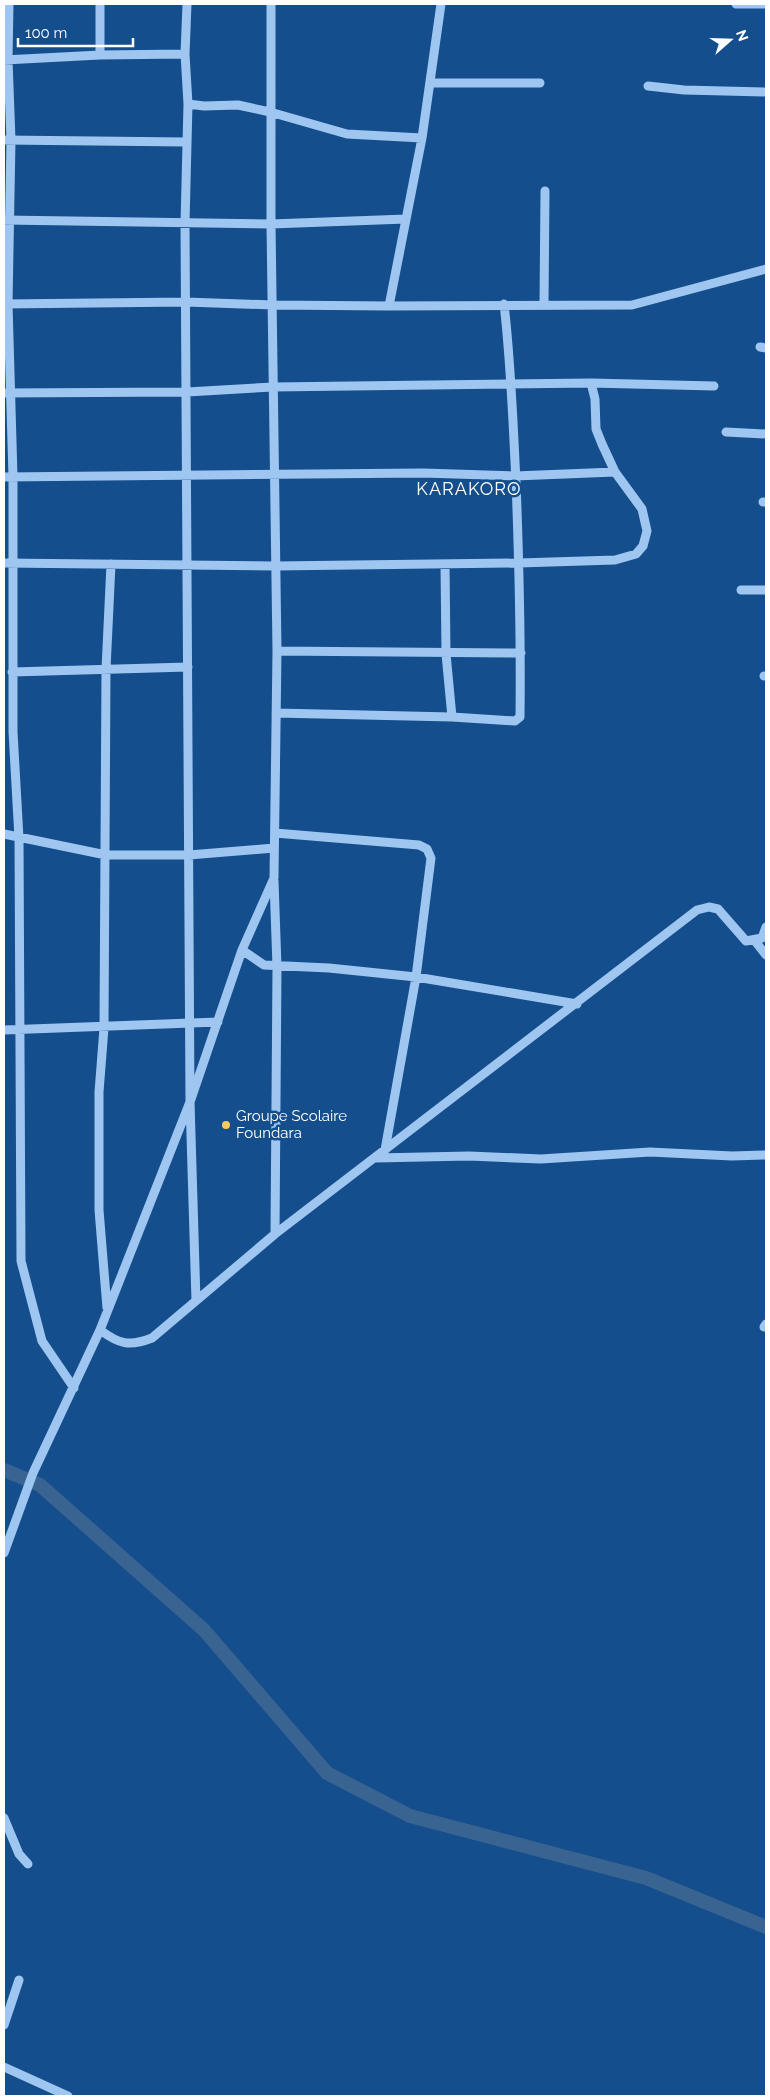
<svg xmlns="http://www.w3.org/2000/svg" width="770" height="2100" font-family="Raleway,sans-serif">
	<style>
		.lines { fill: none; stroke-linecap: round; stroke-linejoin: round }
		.river { stroke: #396391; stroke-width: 14 }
		.minor { stroke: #9ec6f0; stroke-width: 9 }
		.poi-dot { fill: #ffc95c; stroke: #154e8c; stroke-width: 2 }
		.labels { text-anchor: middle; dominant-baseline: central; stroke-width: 5; stroke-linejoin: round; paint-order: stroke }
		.poi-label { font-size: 15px; fill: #fff; stroke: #154e8c; text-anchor: start }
		.quarter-label { font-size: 18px; letter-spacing: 1px; fill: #fff; stroke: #154e8c }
	</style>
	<rect width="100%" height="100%" fill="#154e8c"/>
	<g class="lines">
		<!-- river -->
		<path class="river" d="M4 1470 40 1485 204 1630 327 1773 410 1816 646 1878 766 1927"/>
		<!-- minor -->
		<path class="minor" d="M9 4 8 60 11 140 8 304 13 477V732L19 838 21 1261 42 1341 74 1388
			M187 4 185 54 188 104 185 223 190 1102 196 1301
			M736 4H766
			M100 55V4
			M4 60 100 55 185 54
			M430 83H540
			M648 86 684 90 766 92
			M188 104 204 106 238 105 270 112 347 134 422 138
			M4 140 186 142
			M4 220 271 224 406 219
			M4 304 186 302 272 305 389 306 632 305 766 269
			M544 305 545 191
			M389 306 422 138 441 4
			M760 347 766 348
			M4 393 187 392 273 387 591 383 714 386
			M726 432 766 434
			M4 477 423 473 515 476 615 472
			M763 502H766
			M4 563 275 566 519 563 615 560 636 554 643 546 647 531 642 509 615 472 602 444 596 429 595 399 591 383
			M445 564 446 654 452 717
			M741 590H766
			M277 651 521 653
			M12 672 188 667
			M764 676H766
			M276 713 452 717 515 721 520 717C521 639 519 561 516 482 513 423 511 363 504 304
			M275 833 419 845 427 849 431 858 416 977 385 1150
			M4 834 106 855H189L274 848
			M274 881 277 967 275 1234
			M755 941 766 955
			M242 950 264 965 329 968 416 977 577 1004
			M4 1030 218 1022
			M376 1158 469 1156 541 1159 650 1152 732 1156 766 1155
			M107 1308 99 1210V1092L104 1028 106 669 111 564
			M764 1327 766 1324
			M100 1330C119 1344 129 1347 152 1338L275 1234 697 910 709 907 718 909 746 941 762 938 766 927
			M4 1553 33 1473 100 1330 190 1102 242 950 274 878 277 651 271 224V4
			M4 1818 19 1854 28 1864
			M4 2025 19 1980
			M4 2067 68 2096"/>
	</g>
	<!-- markers -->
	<circle class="poi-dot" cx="226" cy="1125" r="5"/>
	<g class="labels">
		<!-- poi labels -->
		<g class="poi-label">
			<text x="236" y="1116">Groupe Scolaire<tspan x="236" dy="17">Foundara</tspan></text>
		</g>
		<!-- quarter labels -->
		<g class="quarter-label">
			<text x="469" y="488">KARAKORO</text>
		</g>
	</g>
	<!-- border -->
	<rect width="770" height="2100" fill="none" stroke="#ffffff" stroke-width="10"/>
	<!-- north arrow -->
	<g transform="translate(730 40) rotate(70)" stroke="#154e8c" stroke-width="4" paint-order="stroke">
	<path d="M0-4L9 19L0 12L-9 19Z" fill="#ffffff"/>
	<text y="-8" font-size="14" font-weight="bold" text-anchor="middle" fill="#ffffff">N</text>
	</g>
	<!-- scale -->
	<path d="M18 38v8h115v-8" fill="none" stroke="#ffffff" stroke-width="2.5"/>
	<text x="25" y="38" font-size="15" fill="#ffffff" stroke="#154e8c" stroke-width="4" paint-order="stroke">100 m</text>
</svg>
